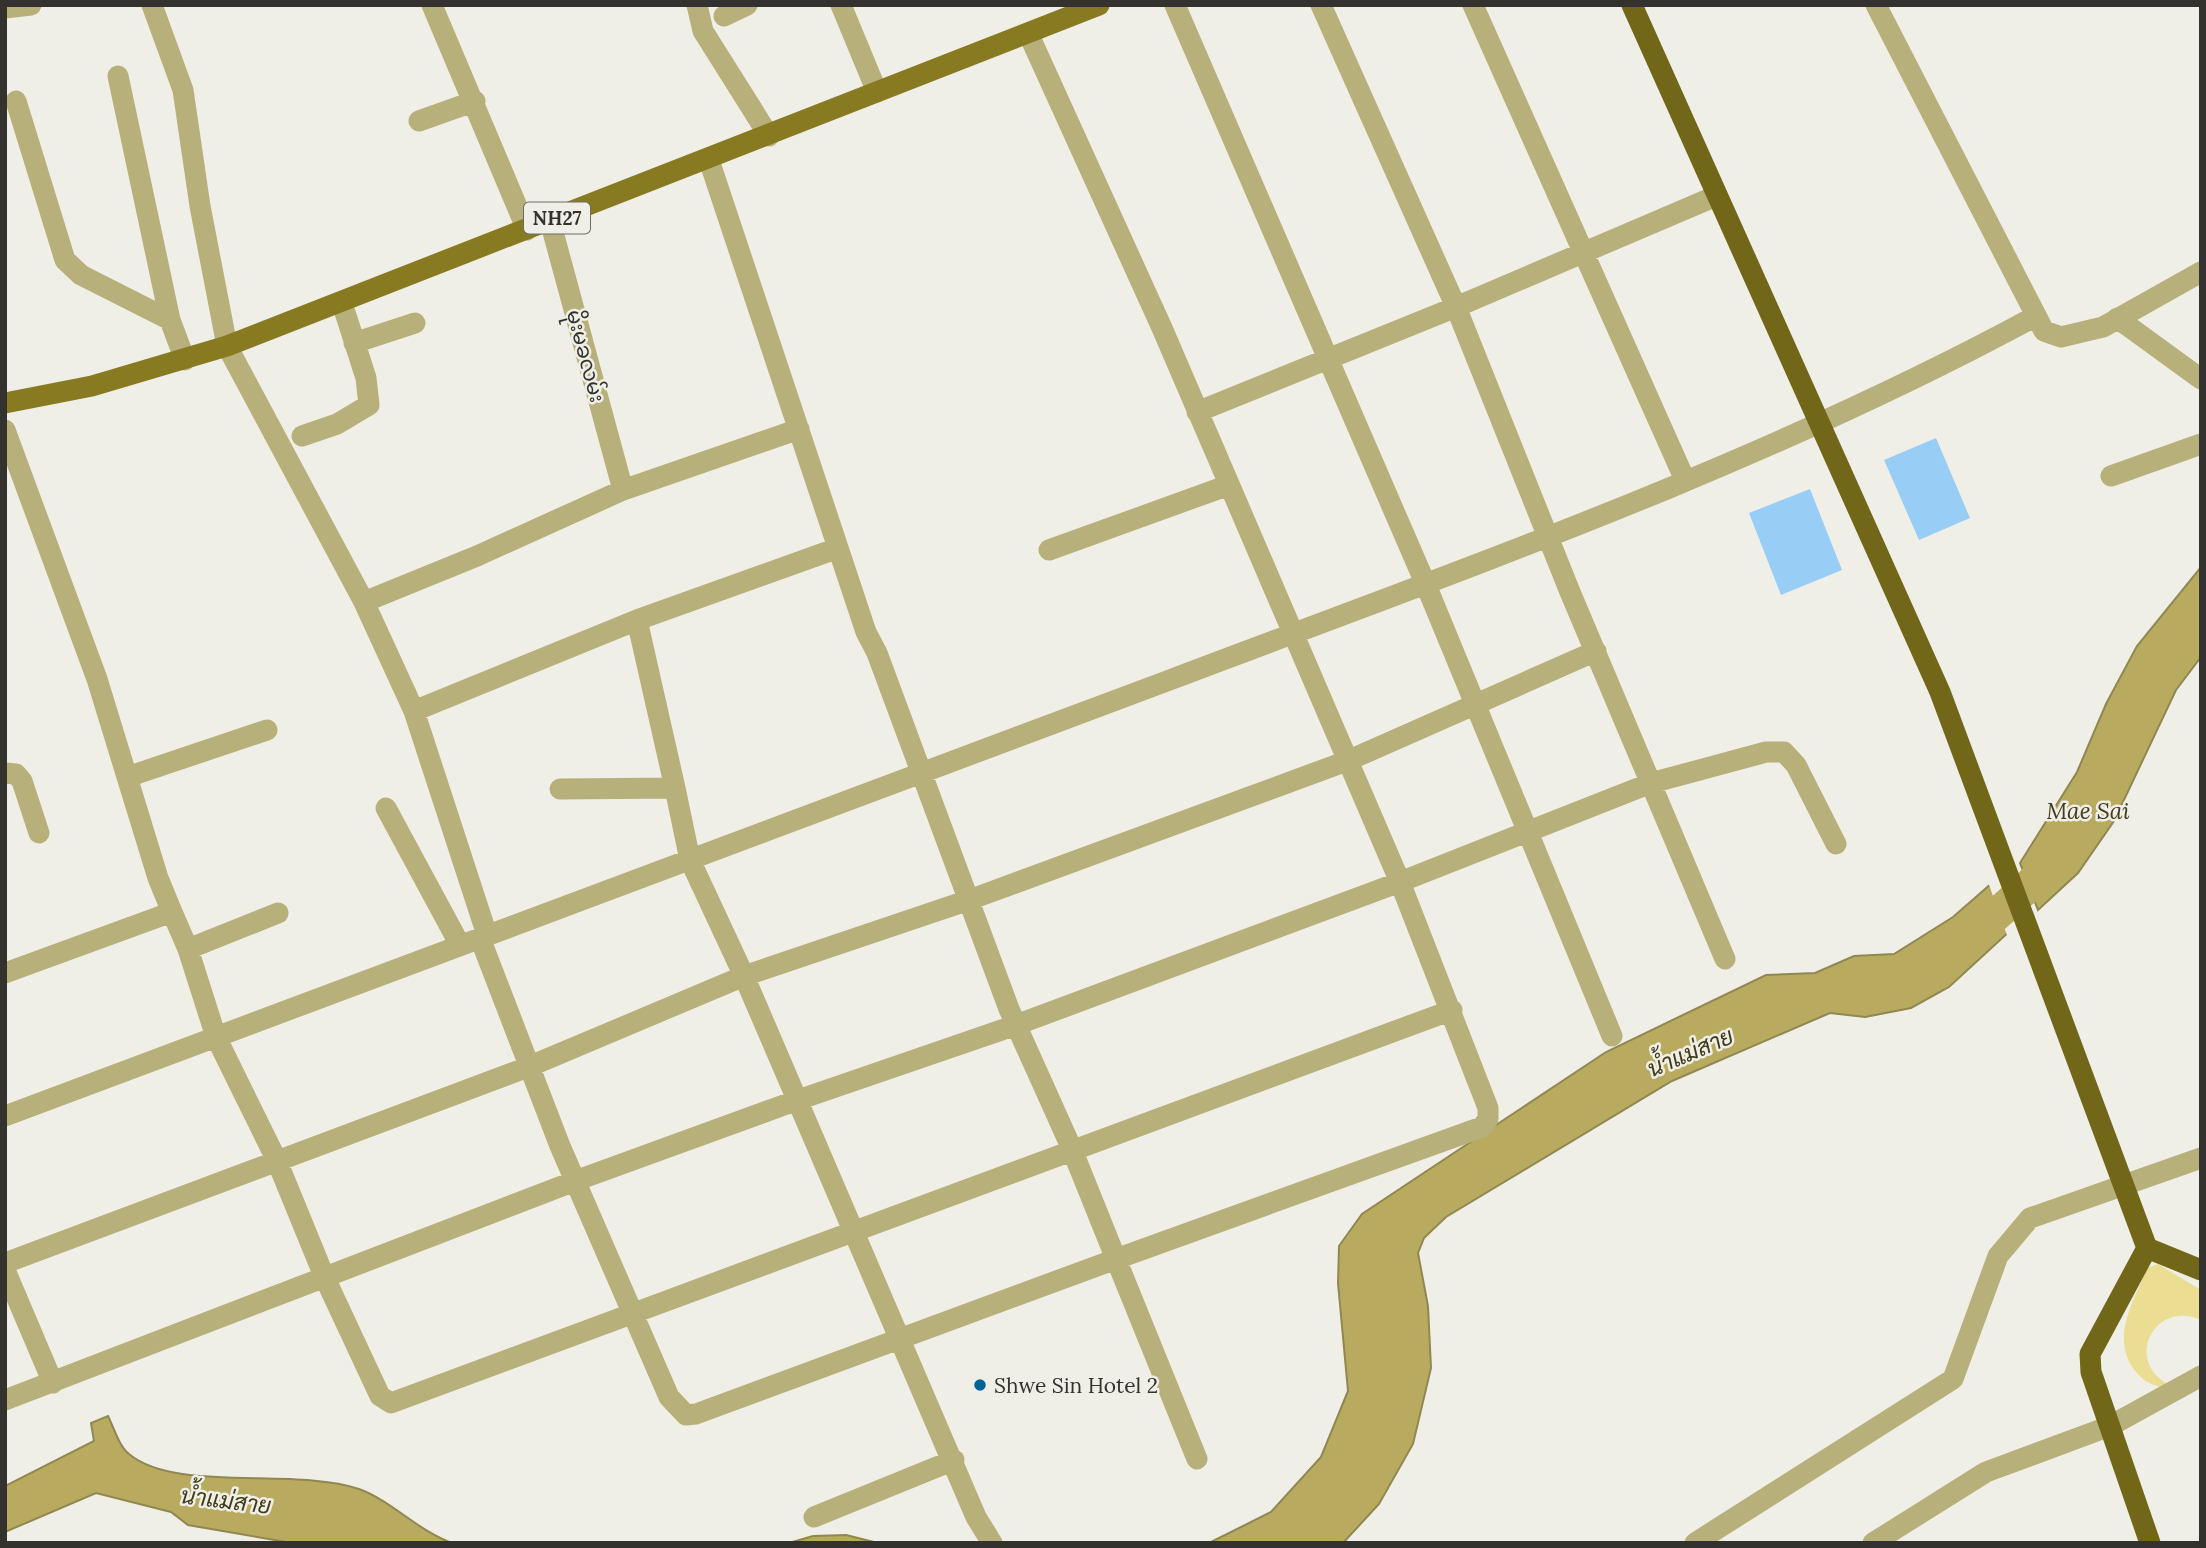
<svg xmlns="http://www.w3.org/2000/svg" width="2206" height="1548" font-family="Lora,'Noto Sans Myanmar',Sarabun,serif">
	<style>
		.green { fill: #ebde92 }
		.water { fill: #b8ab60; stroke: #908751; stroke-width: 2 }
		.pier { fill: #f0efe7 }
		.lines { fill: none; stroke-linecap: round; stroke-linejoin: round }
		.river { stroke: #b8ab60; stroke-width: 33 }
		.building { fill: #98cef5 }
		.minor { stroke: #b8b07b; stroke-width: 21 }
		.major { stroke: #877a20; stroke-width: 21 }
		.highway { stroke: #726619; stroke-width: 21 }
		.poi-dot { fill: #056494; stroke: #f0efe7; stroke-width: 2.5 }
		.labels { text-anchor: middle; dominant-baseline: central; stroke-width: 5; stroke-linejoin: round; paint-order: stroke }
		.shield { fill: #f0efe7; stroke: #6c6b66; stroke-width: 2 }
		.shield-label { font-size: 19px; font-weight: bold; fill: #33322f }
		.street-label { font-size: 21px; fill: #33322f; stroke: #f0efe7 }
		.poi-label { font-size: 21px; fill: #33322f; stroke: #f0efe7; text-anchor: start }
		.water-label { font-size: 23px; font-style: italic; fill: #423c1b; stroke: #f0efe7 }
	</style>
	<rect width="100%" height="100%" fill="#f0efe7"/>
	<!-- green -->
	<path class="green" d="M2158 1264 2201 1290V1320C2152 1298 2121 1367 2175 1387 2159 1389 2146 1384 2136 1372 2109 1339 2134 1301 2147 1268Z"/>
	<!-- water -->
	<path class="water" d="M2201 567V657L2176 690 2114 821 2078 873 2038 910 2020 863 2077 772 2106 704 2137 646Z
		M1992 883 2011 930 1949 987 1911 1008 1865 1017 1830 1013 1672 1081 1446 1217 1424 1238 1418 1253 1428 1306 1431 1368 1413 1444 1379 1504 1343 1543H1209L1271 1512 1321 1457 1348 1391 1338 1283 1339 1246 1362 1214 1606 1052 1766 975 1815 973 1854 956 1894 954 1953 917Z
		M108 1416C114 1428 119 1446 129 1454 175 1493 296 1467 359 1489 392 1501 418 1531 452 1543H292L188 1525 171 1512 96 1493 5 1532V1486L94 1441 91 1423Z
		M846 1535 878 1543H789L813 1536Z"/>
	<!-- pier -->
	<path class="pier" d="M1992 879 1996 881 2014 930 2008 938 1988 882Z"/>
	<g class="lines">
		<!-- river -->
		<path class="river" d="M1969 939 2034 881 2056 851"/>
	</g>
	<!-- building -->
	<path class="building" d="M1936 438 1970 518 1919 540 1884 460Z
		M1810 489 1842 570 1781 595 1749 513Z"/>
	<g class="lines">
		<!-- minor -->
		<path class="minor" d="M152 5 183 90 200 206 227 346 364 602 414 711 487 935
			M432 5 527 230
			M697 5 703 31 769 136
			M841 5 877 92
			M1175 5 1426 585 1612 1036
			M1321 5 1456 307 1570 592 1725 959
			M1473 5 1685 480
			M1876 5 2044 331 2061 337 2103 327 2201 272
			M5 8 31 5
			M724 16 747 5
			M118 76 170 320 185 360
			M16 101 65 260 81 275 170 320
			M419 121 475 101
			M709 160 866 632 877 653 1009 1009 1071 1147 1116 1259 1482 1127 1488 1119V1108L1400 882 1162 328 1029 35
			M550 221 623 490
			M2117 318 2201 379
			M354 343 415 323
			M1197 412 1456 307 1716 196
			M5 430 97 679 158 878 172 912 5 973
			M302 436 337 424 369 405 366 378 342 303
			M2111 476 2201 444
			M1049 550 1229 485
			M364 602 477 556 623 490 799 429
			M637 620 675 788
			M414 711 637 620 838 548
			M5 773 16 774 22 781 39 833
			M127 777 267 730
			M560 789 675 788 690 860 744 976 976 1517 992 1543
			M386 808 460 945
			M172 912 188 949 216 1037 277 1161 324 1276 380 1396 391 1403C745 1273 1097 1138 1452 1010
			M480 938 560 1146 669 1397 686 1415 696 1414 1116 1259 1197 1459
			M188 949 278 913
			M5 1116C392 971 780 826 1167 681 1460 570 1759 466 2036 316
			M5 1263 528 1067 744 976 969 900 1347 761 1596 651
			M5 1270 53 1383
			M5 1400 575 1181 795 1101 1016 1025 1400 882 1651 783 1766 752H1784L1796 765 1836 844
			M814 1517 954 1460
			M1695 1543 1953 1379 1998 1256 2030 1218 2201 1158
			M1873 1543 1986 1472 2110 1426 2201 1376"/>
		<!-- major -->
		<path class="major" d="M5 403 92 386 227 346 1099 5"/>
		<!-- highway -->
		<path class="highway" d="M1632 5 1940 692 2147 1248 2201 1270
			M2147 1248 2090 1354 2091 1372 2150 1543"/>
	</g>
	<!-- markers -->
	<circle class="poi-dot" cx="980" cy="1385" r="7"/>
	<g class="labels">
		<!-- shield labels -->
		<rect class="shield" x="524" y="202.5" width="66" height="31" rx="5"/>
		<g class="shield-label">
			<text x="557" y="218">NH27</text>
		</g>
		<!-- street labels -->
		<g class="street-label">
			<text transform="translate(586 356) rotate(75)">မိုးမခလမ်း</text>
		</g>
		<!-- poi labels -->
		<g class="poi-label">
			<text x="994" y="1385">Shwe Sin Hotel 2</text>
		</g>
		<!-- water labels -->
		<g class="water-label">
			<text x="2088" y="810">Mae Sai</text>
			<text transform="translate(1690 1052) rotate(-23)">น้ำแม่สาย</text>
			<text transform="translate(226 1500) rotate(7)">น้ำแม่สาย</text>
		</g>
	</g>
	<!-- border -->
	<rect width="2206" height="1548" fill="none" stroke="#33322f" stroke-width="14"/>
</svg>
